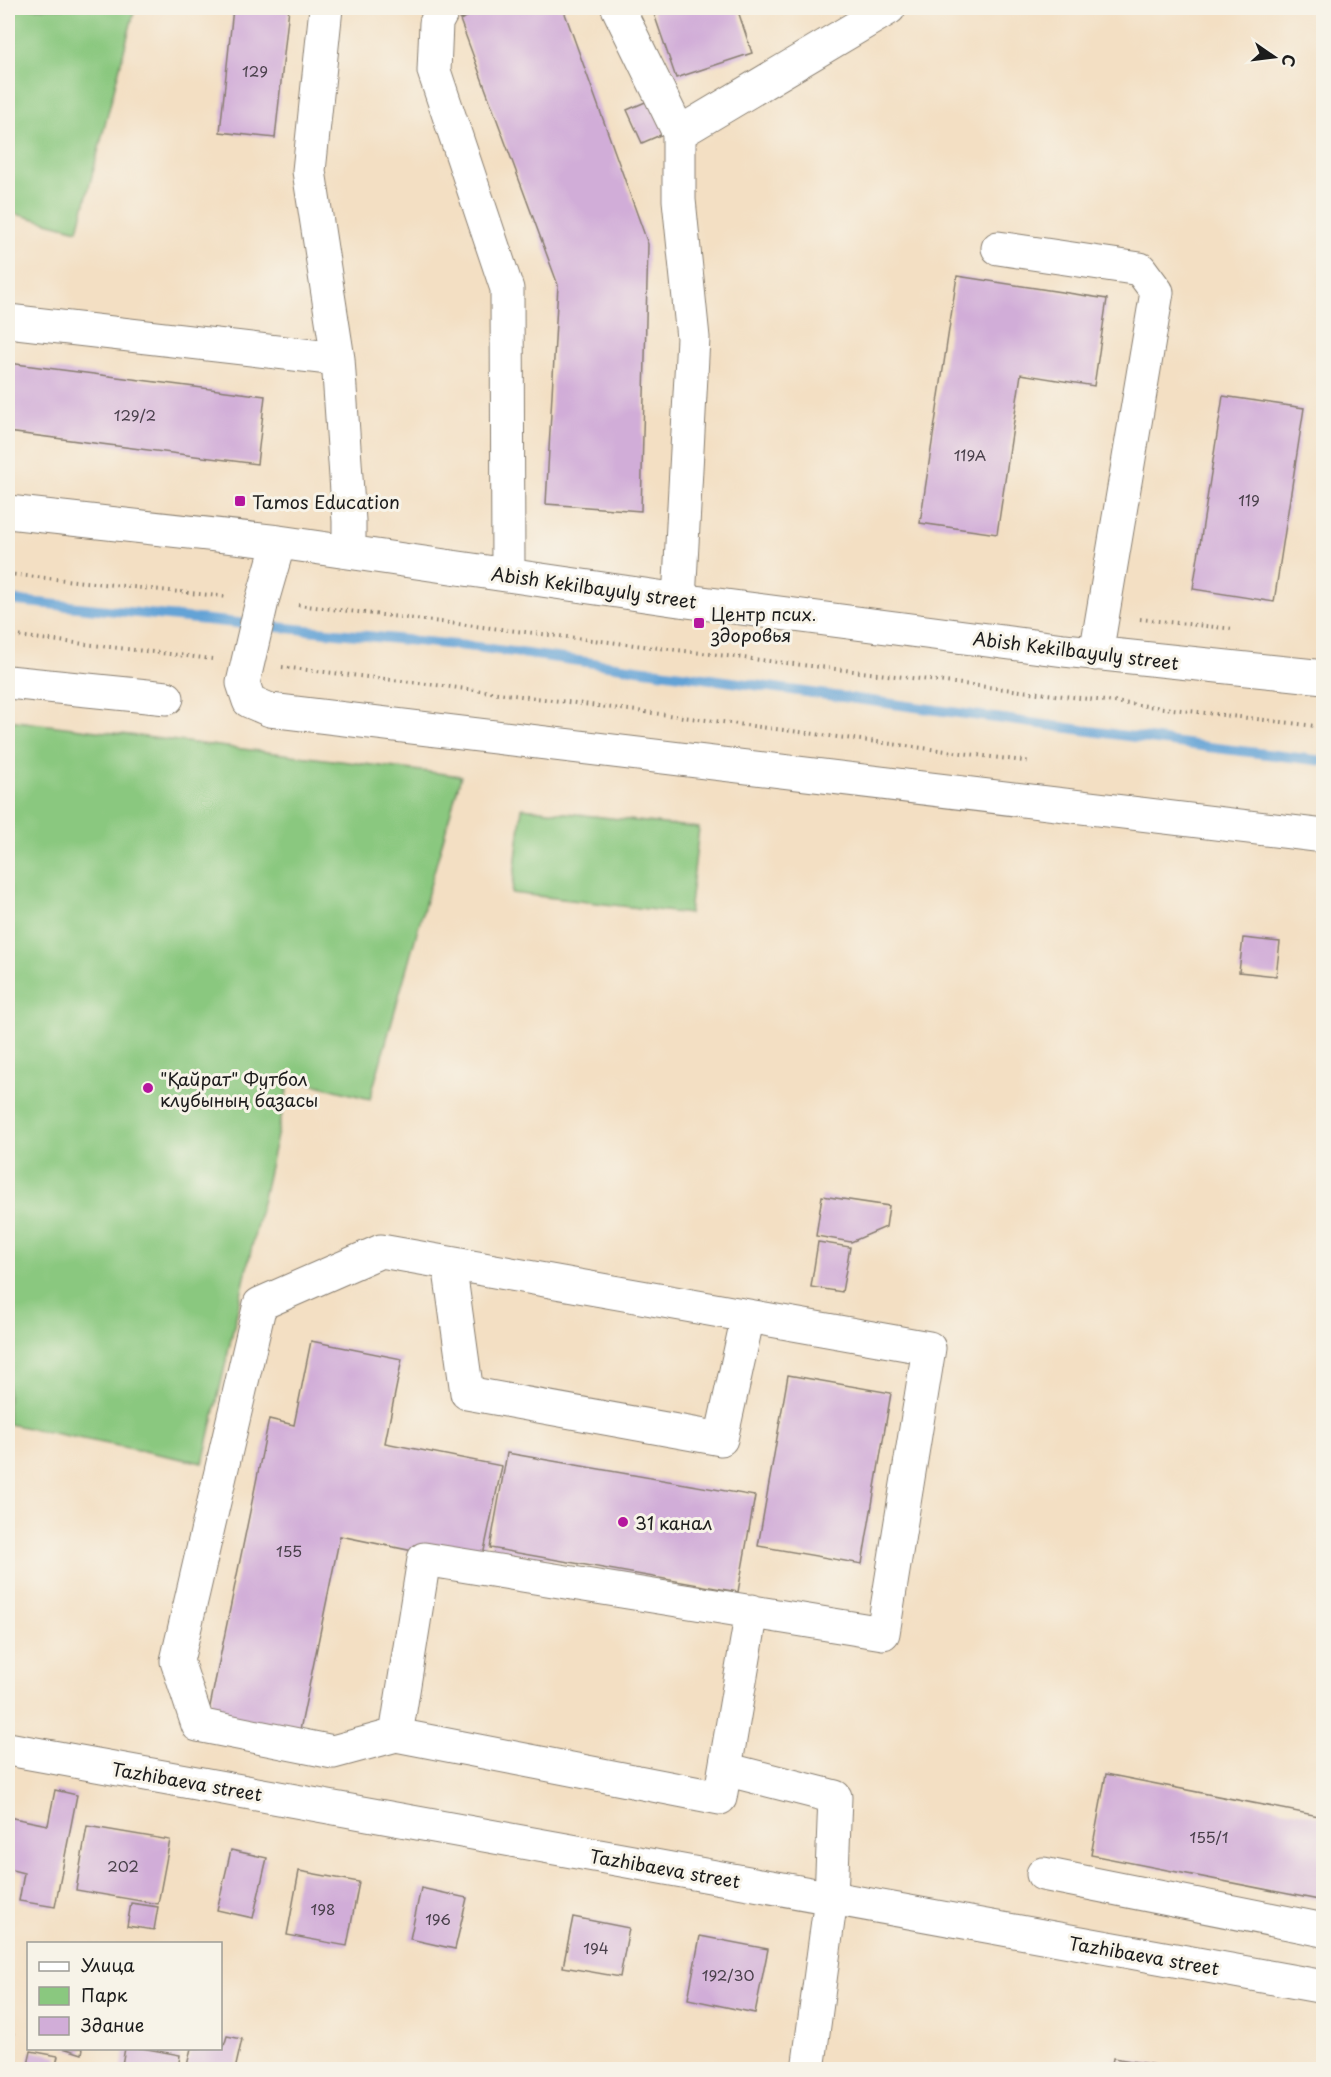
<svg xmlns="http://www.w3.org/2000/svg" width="1331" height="2077" font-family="'Playpen Sans',sans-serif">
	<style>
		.green { fill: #8ac87f; stroke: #53724e; stroke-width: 1.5 }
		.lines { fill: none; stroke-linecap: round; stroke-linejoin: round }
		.stream { stroke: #63a3d6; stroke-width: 10 }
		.building { fill: #d1add8 }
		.minor-casing { stroke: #887e70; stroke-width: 35 }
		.path { stroke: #887e70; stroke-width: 4; stroke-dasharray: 1.5 4.5; stroke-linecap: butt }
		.minor { stroke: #fff; stroke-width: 33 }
		.poi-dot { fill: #b5179e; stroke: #f7f3e8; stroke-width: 2 }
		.labels { text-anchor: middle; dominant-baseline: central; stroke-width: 6; stroke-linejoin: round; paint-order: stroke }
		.number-label { font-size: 15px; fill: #49404b }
		.poi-label { font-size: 18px; fill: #1c1c1c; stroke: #f7f3e8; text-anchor: start }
		.street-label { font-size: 18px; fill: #1c1c1c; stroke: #f7f3e8 }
	</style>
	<rect width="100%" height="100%" fill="#f7f3e8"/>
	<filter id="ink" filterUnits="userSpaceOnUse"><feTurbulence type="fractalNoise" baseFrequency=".0167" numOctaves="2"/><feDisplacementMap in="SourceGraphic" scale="12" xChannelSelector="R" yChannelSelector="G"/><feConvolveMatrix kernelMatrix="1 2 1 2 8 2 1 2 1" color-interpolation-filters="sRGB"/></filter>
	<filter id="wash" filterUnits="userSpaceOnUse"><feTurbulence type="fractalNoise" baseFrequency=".008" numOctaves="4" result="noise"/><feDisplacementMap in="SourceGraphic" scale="24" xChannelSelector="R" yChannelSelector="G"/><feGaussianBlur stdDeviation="1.35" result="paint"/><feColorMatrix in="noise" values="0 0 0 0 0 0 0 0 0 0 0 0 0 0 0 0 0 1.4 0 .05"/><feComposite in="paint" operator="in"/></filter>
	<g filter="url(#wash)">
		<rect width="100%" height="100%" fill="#f3dfc3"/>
		<!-- green -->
		<path class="green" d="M8 8H135L78 230 8 212Z
			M8 720 461 776 370 1099 290 1078 203 1463 8 1424Z
			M522 808 699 828 689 914 512 893Z"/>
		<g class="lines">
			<!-- stream -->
			<path class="stream" d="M8 600 476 647 1208 747 1324 761"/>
		</g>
		<g id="blocks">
			<!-- building -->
			<path class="building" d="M233 8H289L275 138 220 132Z
				M485 8H563L648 244 641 511 546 504 558 285 460 20Z
				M652 8H737L752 53 676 78Z
				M650 100 665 133 642 143 627 110Z
				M957 276 1107 299 1094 386 1021 374 997 534 920 523Z
				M8 363 265 396 257 464 8 432Z
				M1223 396 1304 408 1274 602 1193 589Z
				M1243 938 1280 942 1276 976 1239 972Z
				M822 1196 889 1206 886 1227 851 1242 816 1236Z
				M818 1242 850 1247 842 1292 811 1287Z
				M311 1341 402 1359 385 1443 502 1466 481 1565 340 1536 299 1735 208 1716 269 1419 294 1425Z
				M788 1375 891 1393 862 1564 758 1546Z
				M507 1453 755 1496 738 1592 490 1548Z
				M1106 1774 1324 1817V1901L1091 1855Z
				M55 1790 77 1795 55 1907 19 1901 24 1873 8 1869V1817L48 1825Z
				M87 1826 170 1840 158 1904 76 1890Z
				M231 1850 267 1858 253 1918 217 1910Z
				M299 1871 359 1882 347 1946 287 1935Z
				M421 1888 467 1898 455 1949 410 1939Z
				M131 1903 158 1907 154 1930 127 1926Z
				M573 1917 629 1928 620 1977 563 1967Z
				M700 1936 768 1949 755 2013 688 1999Z
				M8 2032 14 2034 8 2059Z
				M227 2036 242 2039 235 2070H186L191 2048H220V2045L224 2046Z
				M63 2048H83L82 2054Z
				M125 2048H142L180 2055 178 2070H121Z
				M31 2051 58 2056 55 2070H27Z
				M1113 2058 1174 2068 1173 2070H1111Z"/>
		</g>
	</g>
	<g filter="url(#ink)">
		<use href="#blocks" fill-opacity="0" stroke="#887e70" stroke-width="1.5"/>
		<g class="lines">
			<defs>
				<path id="minor" d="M326 8 309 171 338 359 349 521V552
					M444 8 436 23 434 71 507 289 508 574
					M618 8 679 133V200L693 338 679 600
					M679 133 889 8
					M998 248 1140 269 1157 292 1096 654
					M8 321 338 359
					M8 512 279 542 679 600 1064 650 1324 677
					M279 542 262 601 243 683 249 701 270 710 1324 836
					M8 682 167 698
					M449 1263 467 1393 721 1439 748 1316
					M396 1735 424 1559 883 1633 929 1348 381 1251 260 1304 177 1661 198 1725 333 1752 396 1735 720 1798 752 1611
					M8 1749 1324 1987
					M725 1769 835 1797 831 1898 808 2070
					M1043 1874 1324 1930"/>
			</defs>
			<!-- minor casing -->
			<use href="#minor" class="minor-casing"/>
			<!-- path -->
			<path class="path" d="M8 574 228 597
				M298 605 1324 727
				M1140 619 1234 629
				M8 635 212 659
				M282 667 436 685 1031 762"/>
			<!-- minor -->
			<use href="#minor" class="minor"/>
		</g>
	</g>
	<!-- markers -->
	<g class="poi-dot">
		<rect x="234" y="495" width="12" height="12" rx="3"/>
		<rect x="693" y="617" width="12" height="12" rx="3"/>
		<circle cx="148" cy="1088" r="6"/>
		<circle cx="623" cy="1522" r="6"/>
	</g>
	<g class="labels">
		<!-- number labels -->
		<g class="number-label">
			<text x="255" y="70">129</text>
			<text x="135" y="414">129/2</text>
			<text x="970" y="454">119А</text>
			<text x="1249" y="499">119</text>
			<text x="289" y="1550">155</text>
			<text x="1209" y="1836">155/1</text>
			<text x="123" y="1865">202</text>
			<text x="323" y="1908">198</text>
			<text x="438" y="1918">196</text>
			<text x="596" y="1947">194</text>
			<text x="728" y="1974">192/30</text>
		</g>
		<!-- poi labels -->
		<g class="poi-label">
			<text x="252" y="501">Tamos Education</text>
			<text x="711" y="613">Центр псих.<tspan x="711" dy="21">здоровья</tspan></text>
			<text x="160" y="1078">"Қайрат" Футбол<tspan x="160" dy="21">клубының базасы</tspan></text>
			<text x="635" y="1522">31 канал</text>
		</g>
		<!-- street labels -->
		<g class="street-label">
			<text transform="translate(594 587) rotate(8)">Abish Kekilbayuly street</text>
			<text transform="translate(1076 650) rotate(7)">Abish Kekilbayuly street</text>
			<text transform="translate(187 1781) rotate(10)">Tazhibaeva street</text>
			<text transform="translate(665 1868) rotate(10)">Tazhibaeva street</text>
			<text transform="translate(1144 1955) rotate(10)">Tazhibaeva street</text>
		</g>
	</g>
	<!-- margin -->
	<rect width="1331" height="2077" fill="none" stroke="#f7f3e8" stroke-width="30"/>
	<!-- legend -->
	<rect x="27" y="1942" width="195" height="108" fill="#f7f3e8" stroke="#9f9d96" stroke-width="1.5"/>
	<rect x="39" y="1962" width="30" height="9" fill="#ffffff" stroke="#9f9d96" stroke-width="1.5"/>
	<text x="81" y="1972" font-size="18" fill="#1c1c1c">Улица</text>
	<rect x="39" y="1987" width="30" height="18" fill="#8ac87f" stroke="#9f9d96" stroke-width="1.5"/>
	<text x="81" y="2002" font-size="18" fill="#1c1c1c">Парк</text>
	<rect x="39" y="2017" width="30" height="18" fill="#d1add8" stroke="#9f9d96" stroke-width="1.5"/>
	<text x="81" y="2032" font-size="18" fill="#1c1c1c">Здание</text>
	<!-- north arrow -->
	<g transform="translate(1274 57) rotate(104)" stroke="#f7f3e8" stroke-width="4.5" paint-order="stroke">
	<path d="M0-4.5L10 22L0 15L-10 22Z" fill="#1c1c1c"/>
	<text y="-9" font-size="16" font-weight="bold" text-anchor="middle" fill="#1c1c1c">С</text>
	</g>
</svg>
